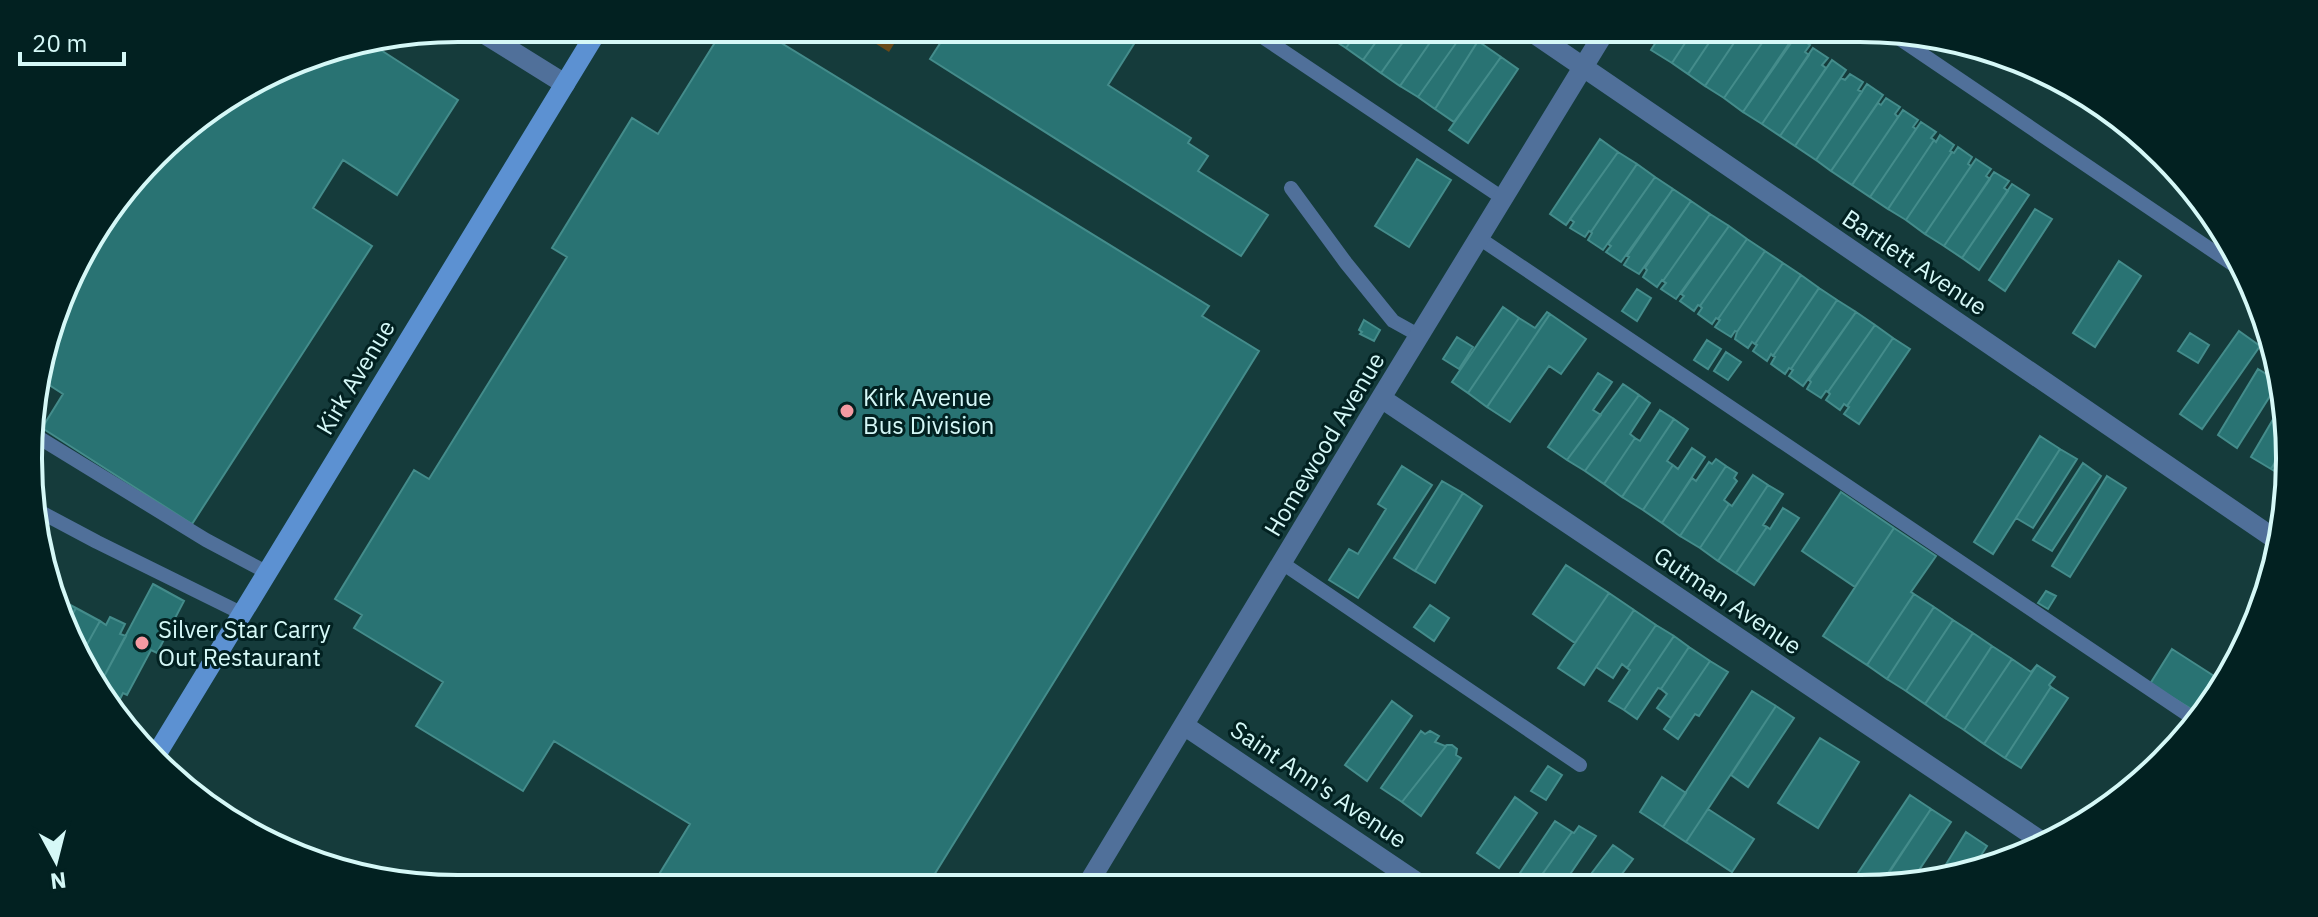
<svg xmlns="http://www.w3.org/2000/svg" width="2318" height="917" font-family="'IBM Plex Sans',sans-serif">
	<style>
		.green { fill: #694918 }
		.building { fill: #297373; stroke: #448c8b; stroke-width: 2 }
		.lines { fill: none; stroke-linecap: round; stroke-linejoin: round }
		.lane { stroke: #50709a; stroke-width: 14 }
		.street { stroke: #50709a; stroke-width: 20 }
		.secondary { stroke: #5c91d2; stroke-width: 20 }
		.poi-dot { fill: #f49aa2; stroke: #022121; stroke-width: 3 }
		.labels { text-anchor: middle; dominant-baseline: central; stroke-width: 6; stroke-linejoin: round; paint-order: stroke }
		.street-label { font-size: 24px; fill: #d5f8f7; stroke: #022121 }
		.poi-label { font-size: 24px; fill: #d5f8f7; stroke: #022121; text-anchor: start }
		.rim { fill: none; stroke: #d5f8f7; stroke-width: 4 }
	</style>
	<rect width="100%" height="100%" fill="#153b3b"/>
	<!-- green -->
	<path class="green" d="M851 28H904L889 52Z"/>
	<!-- building -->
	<path class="building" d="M724 28H757L1209 306 1202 316 1259 351 926 888 650 889 690 824 554 741 523 791 416 726 443 682 354 628 362 615 335 599 414 470 429 479 567 257 552 248 632 118 658 134Z
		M950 28H1144L1108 85 1191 138 1188 143 1208 156 1198 171 1268 215 1241 256 930 59Z
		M1309 28H1333L1323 39Z
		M1333 28H1360L1346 48 1327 36Z
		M1360 28H1386L1363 60 1346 48Z
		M1386 28H1413L1381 73 1363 60Z
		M1413 28H1440L1400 86 1381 73Z
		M1440 28H1459L1464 32 1418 97 1400 86Z
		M1665 28H1695L1672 63 1651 50Z
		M1695 28H1719L1688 74 1672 63Z
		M1719 28H1744L1705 86 1688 74Z
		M1744 28 1771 30 1724 98 1705 86Z
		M1774 28H1784L1792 33 1787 40 1790 42 1743 112 1724 98 1771 30Z
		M1464 32 1478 41 1435 109 1418 97Z
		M1796 36 1810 45 1805 52 1809 55 1762 124 1743 112Z
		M1478 41 1501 57 1454 122 1435 109Z
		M370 43 458 100 397 195 343 160 313 208 372 246 192 524 42 428 63 394 40 379 85 244 175 135 320 51Z
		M1813 48 1828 58 1822 65 1826 68 1780 136 1762 124Z
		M1998 51 2016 61 2011 68 1994 57Z
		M1501 57 1518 69 1468 143 1449 130Z
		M1832 60 1846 70 1795 146 1780 136Z
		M1850 74 1863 82 1858 90 1862 92 1816 160 1795 146 1841 78 1845 80Z
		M1867 84 1883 95 1831 171 1816 160Z
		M1886 98 1900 107 1895 114 1898 117 1852 185 1831 171 1878 103 1881 105Z
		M1903 110 1918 120 1913 127 1916 129 1870 197 1852 185Z
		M1921 122 1936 132 1931 138 1934 140 1888 209 1870 197Z
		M1940 135 1954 145 1950 151 1952 152 1906 220 1888 209 1934 140 1936 142Z
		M1600 139 1618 152 1566 225 1550 214Z
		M1958 147 1972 157 1968 164 1971 166 1925 234 1906 220 1952 152 1954 153Z
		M1618 152 1637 164 1591 232 1589 231 1585 237 1570 228 1574 222 1570 219Z
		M1417 159 1451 180 1409 247 1375 226Z
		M1976 159 1991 169 1986 176 1990 179 1944 246 1925 234Z
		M1637 164 1655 177 1603 250 1588 240 1592 233 1591 232Z
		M1994 172 2009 181 2004 188 2008 191 1962 258 1944 246Z
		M1655 177 1673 189 1621 262 1606 252 1611 246 1608 244Z
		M2012 184 2029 195 1979 270 1962 258Z
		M1673 189 1691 201 1639 274 1624 265 1629 257 1627 256Z
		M1691 201 1710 214 1663 281 1662 280 1657 287 1643 277 1647 270 1645 268Z
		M2035 209 2052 219 2005 291 1989 280Z
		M1710 214 1729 226 1676 299 1661 289 1666 283 1663 281Z
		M1729 226 1747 239 1700 306 1698 305 1694 311 1680 301 1684 296 1681 294Z
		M1747 239 1765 251 1718 319 1716 318 1712 324 1698 314 1702 308 1700 306Z
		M1765 251 1783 263 1737 332 1735 331 1731 337 1715 327 1720 320 1718 319Z
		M2119 261 2141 276 2095 347 2073 333Z
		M1783 263 1801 275 1755 344 1752 342 1748 348 1735 339 1737 332Z
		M1801 275 1819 288 1773 356 1771 354 1767 361 1753 351 1757 345 1755 344Z
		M1819 288 1837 300 1791 369 1789 368 1785 374 1771 364 1775 357 1773 356Z
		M1637 289 1651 298 1637 321 1622 311Z
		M1837 300 1856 312 1803 386 1789 376 1793 370 1791 369Z
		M1503 307 1519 318 1468 393 1452 382Z
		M1547 312 1550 314 1487 407 1468 393 1519 318 1535 328Z
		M1856 312 1875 325 1828 392 1826 391 1821 398 1807 389 1811 382 1809 380Z
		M1550 314 1586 339 1561 374 1549 366 1510 422 1487 407Z
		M1364 320 1380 330 1374 341 1360 334 1362 332 1359 330Z
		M1875 325 1893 338 1847 406 1844 404 1840 410 1826 400 1830 394 1828 392Z
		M2239 331 2260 346 2202 429 2180 414Z
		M2190 333 2209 345 2198 363 2178 351Z
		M1457 337 1473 347 1459 369 1443 359Z
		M1893 338 1910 349 1859 424 1844 414 1849 407 1847 406Z
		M1707 340 1721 349 1708 369 1694 360Z
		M1726 352 1741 362 1728 380 1714 371Z
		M2258 369 2276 380 2277 385 2237 448 2218 435Z
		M1598 373 1612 382 1593 410 1601 415 1567 460 1548 447Z
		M1623 384 1639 395 1585 471 1567 460Z
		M1639 395 1650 403 1630 434 1635 438 1604 484 1585 471Z
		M2282 404 2289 430 2287 443 2271 469 2251 457Z
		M1660 410 1674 419 1622 497 1604 484 1635 438 1640 441Z
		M1674 419 1688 429 1667 461 1673 465 1643 510 1622 497Z
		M2040 436 2060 449 1993 554 1974 542Z
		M2287 443 2283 476 2271 469Z
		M1692 448 1705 457 1662 523 1643 510 1673 465 1678 469Z
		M2060 449 2077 459 2033 528 2016 518Z
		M1716 459 1726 466 1680 536 1662 523 1692 478 1696 481 1709 462 1712 464Z
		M2083 463 2101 476 2052 551 2033 540Z
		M1402 466 1432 485 1358 598 1329 580 1349 549 1358 554 1386 509 1378 504Z
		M1726 466 1737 473 1734 478 1737 481 1724 500 1729 504 1700 548 1680 536Z
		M1753 475 1768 485 1718 561 1700 548 1729 504 1732 506Z
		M2107 476 2126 488 2070 577 2052 566Z
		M1442 481 1463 493 1415 571 1394 558Z
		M1768 485 1783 494 1763 525 1767 527 1736 573 1718 561Z
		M1841 492 1894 528 1855 587 1802 551Z
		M1463 493 1482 506 1435 583 1415 571Z
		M1783 508 1799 518 1754 585 1736 573 1767 527 1770 529Z
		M1894 528 1936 556 1911 592 1914 594 1867 665 1823 636Z
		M1566 565 1609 593 1575 643 1533 614Z
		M153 584 184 601 157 653 151 650 127 695 123 693 118 703 103 693 107 685 101 682Z
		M2046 591 2056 596 2048 609 2038 603Z
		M1609 593 1634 610 1584 685 1558 668Z
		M1914 594 1934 607 1887 679 1867 665Z
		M57 598 76 608 67 624Z
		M1430 605 1449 618 1434 641 1414 627Z
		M1934 607 1953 620 1906 691 1887 679Z
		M76 608 100 621 80 657 67 624Z
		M1634 610 1656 625 1627 668 1622 664 1613 678 1596 667Z
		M110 617 125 624 120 634 126 636 101 682 98 680 96 685 86 674 80 657 100 621 106 625Z
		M1953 620 1973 633 1925 704 1906 691Z
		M1656 625 1674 636 1624 710 1609 701 1630 670 1627 668Z
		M1973 633 1992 646 1945 718 1925 704Z
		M1674 636 1689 647 1661 689 1658 688 1637 719 1624 710Z
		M1992 646 2012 659 1964 730 1945 718Z
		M1689 647 1710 661 1671 718 1657 708 1667 694 1661 689Z
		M2172 649 2214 676 2193 710 2150 684Z
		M2012 659 2031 672 2037 665 1984 744 1964 730Z
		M1710 661 1728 672 1699 716 1695 714 1678 739 1664 729Z
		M2037 665 2055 677 2049 685 2051 687 2005 758 1984 744Z
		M2051 687 2068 698 2021 768 2005 758Z
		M1752 691 1776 706 1686 842 1663 827Z
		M1392 701 1412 716 1367 781 1345 765Z
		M1776 706 1794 718 1748 787 1731 775Z
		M1421 731 1425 734 1430 731 1439 736 1435 742 1445 746 1447 745 1402 802 1381 788Z
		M1820 738 1859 762 1818 828 1778 803Z
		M1447 745H1452L1457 749 1456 755 1461 758 1421 816 1402 802Z
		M1548 766 1562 775 1546 800 1531 791Z
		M1662 777 1686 793 1663 827 1640 812Z
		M1910 795 1931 809 1880 885H1877L1858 873Z
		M1515 797 1537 813 1499 868 1477 853Z
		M1708 809 1754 839 1732 872 1686 842Z
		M1931 809 1951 822 1913 879 1910 877 1904 885H1888L1883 882Z
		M1555 821 1572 832 1534 886H1526L1516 879Z
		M1579 826 1596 836 1562 886H1534L1572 832 1574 833Z
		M1966 832 1987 846 1973 868 1937 879Z
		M1613 845 1633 859 1613 886H1582Z"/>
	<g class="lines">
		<!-- lane -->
		<path class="lane" d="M1249 28 1504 199
			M1891 33 2247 274
			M1291 188 1346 263 1393 321 1420 336
			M1479 238 2197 721
			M33 434 206 540 266 572
			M35 509 97 542 241 613
			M1282 563 1580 765"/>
		<!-- street -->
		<path class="street" d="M475 28 565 84
			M1526 28 2275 539
			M1381 398 2047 845
			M1185 726 1424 887
			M1086 887 1381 398 1607 28"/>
		<!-- secondary -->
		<path class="secondary" d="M156 755 599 28"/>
	</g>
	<!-- markers -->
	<g class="poi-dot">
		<circle cx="847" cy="411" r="8"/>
		<circle cx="142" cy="643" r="8"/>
	</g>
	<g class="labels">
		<!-- street labels -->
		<g class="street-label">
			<text transform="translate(1915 262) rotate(34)">Bartlett Avenue</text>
			<text transform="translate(355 377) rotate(-59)">Kirk Avenue</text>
			<text transform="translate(1324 444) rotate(-59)">Homewood Avenue</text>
			<text transform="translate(1728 600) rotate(34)">Gutman Avenue</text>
			<text transform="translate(1319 784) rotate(34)">Saint Ann's Avenue</text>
		</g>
		<!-- poi labels -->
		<g class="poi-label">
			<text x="863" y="397">Kirk Avenue<tspan x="863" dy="28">Bus Division</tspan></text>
			<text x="158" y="629">Silver Star Carry<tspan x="158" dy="28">Out Restaurant</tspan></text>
		</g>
	</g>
	<!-- crop -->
	<path d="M0 0H2318V917H0ZM458 42H1860A416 416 0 0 1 2276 458V459A416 416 0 0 1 1860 875H458A416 416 0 0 1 42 459V458A416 416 0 0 1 458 42Z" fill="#022121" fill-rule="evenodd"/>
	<path class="rim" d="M458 42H1860A416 416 0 0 1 2276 458V459A416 416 0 0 1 1860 875H458A416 416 0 0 1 42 459V458A416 416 0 0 1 458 42Z"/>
	<!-- north arrow -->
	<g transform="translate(56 861) rotate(173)" stroke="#022121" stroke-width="6" paint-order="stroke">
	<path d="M0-6L14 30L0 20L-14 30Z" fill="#d5f8f7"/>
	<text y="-12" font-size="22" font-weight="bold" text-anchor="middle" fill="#d5f8f7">N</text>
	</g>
	<!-- scale -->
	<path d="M20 52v12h104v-12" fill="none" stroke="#d5f8f7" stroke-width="4"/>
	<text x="32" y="52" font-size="24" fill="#d5f8f7" stroke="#022121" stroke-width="6" paint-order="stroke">20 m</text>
</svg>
